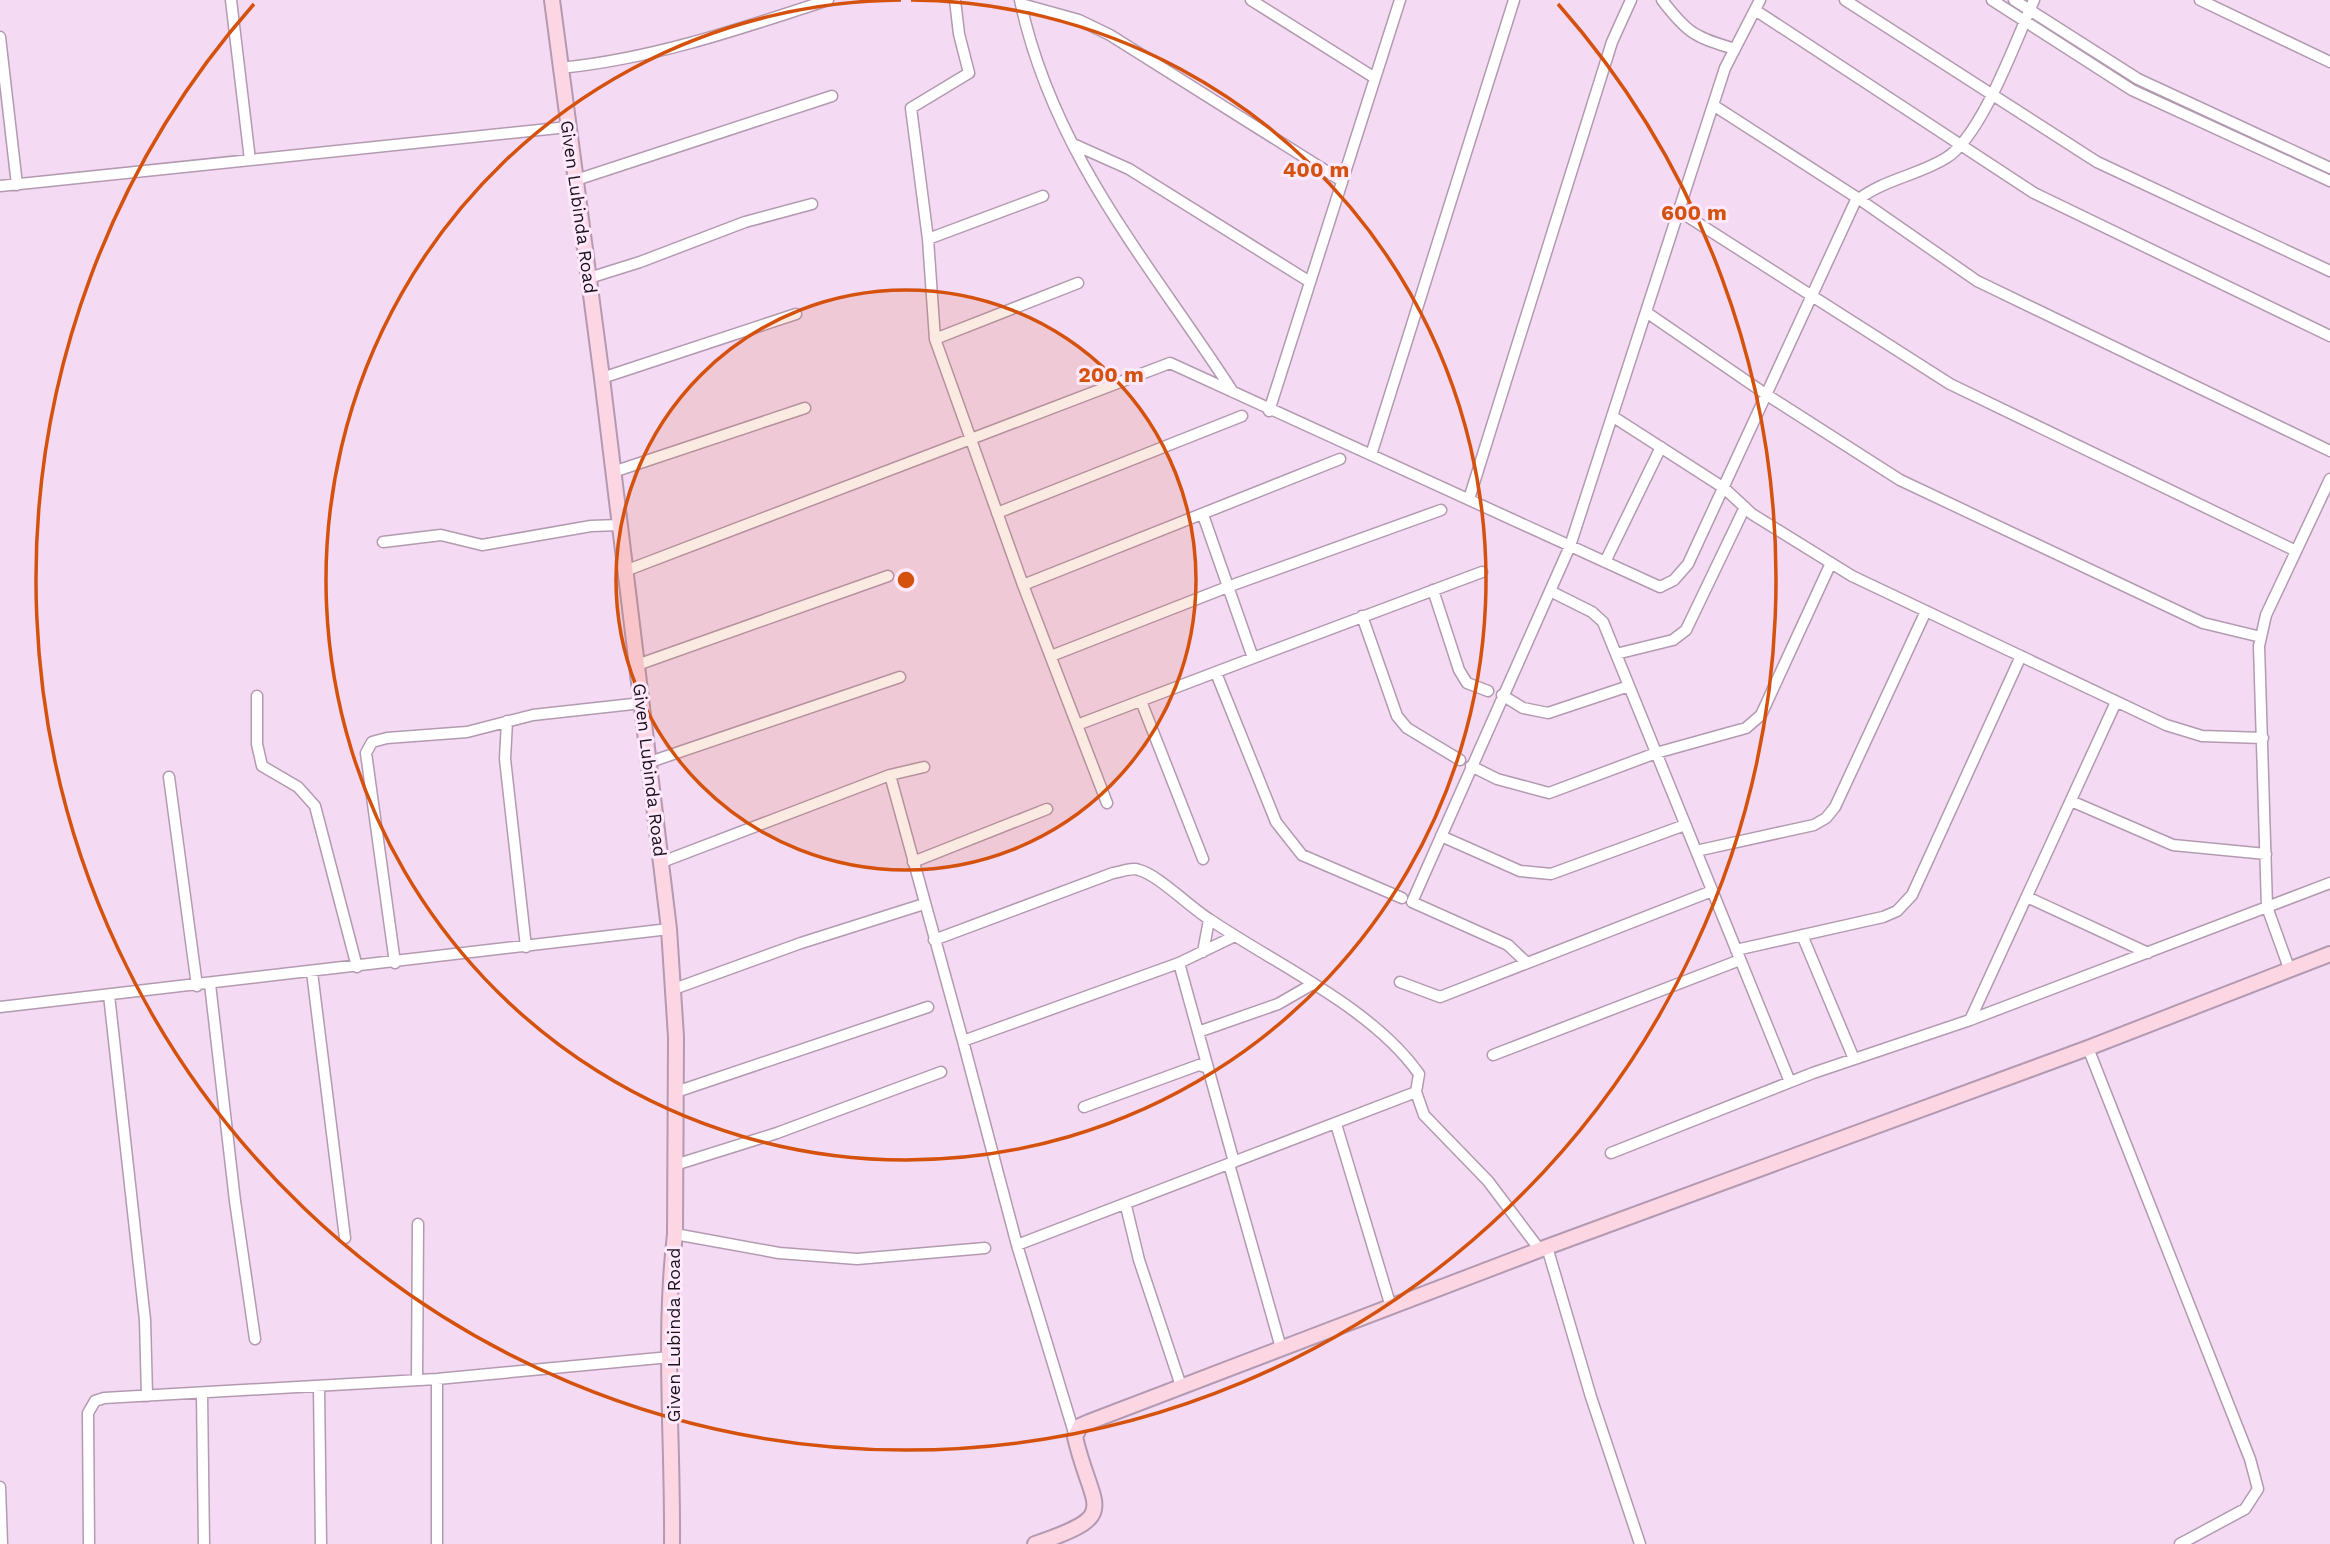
<svg xmlns="http://www.w3.org/2000/svg" width="2330" height="1544" font-family="'Work Sans',sans-serif">
	<style>
		.lines { fill: none; stroke-linecap: round; stroke-linejoin: round }
		.street-casing { stroke: #b39ab1; stroke-width: 13 }
		.secondary-casing { stroke: #b39ab1; stroke-width: 18 }
		.street { stroke: #fff; stroke-width: 10 }
		.secondary { stroke: #fdd6e4; stroke-width: 14 }
		.ring { fill: none; stroke: #d4520d; stroke-width: 3.5 }
		.labels { text-anchor: middle; dominant-baseline: central; stroke-width: 6; stroke-linejoin: round; paint-order: stroke }
		.street-label { font-size: 18px; fill: #1b121a; stroke: #fee9fd }
		.centre { fill: #d4520d; stroke: #fee9fd; stroke-width: 3.5 }
		.ring-label { font-size: 21px; text-anchor: middle; font-weight: bold; fill: #d4520d; stroke: #fee9fd; stroke-width: 6; stroke-linejoin: round; paint-order: stroke }
	</style>
	<rect width="100%" height="100%" fill="#f4daf2"/>
	<g class="lines">
		<defs>
			<path id="street" d="M231 0 250 160
				M955 0 959 34 969 73 911 108 928 239 935 339 1023 585 1340 459
				M1020 0C1053 155 1150 264 1233 392
				M1251 0 1375 78
				M1662 0C1688 34 1695 37 1735 49
				M1845 0 2097 162 2330 271
				M1992 0 2132 90 2330 181
				M2014 0 2138 79 2330 168
				M2200 0 2330 62
				M1021 4 1079 20 1110 35 1342 181
				M1755 10 2034 193 2330 336
				M0 37 17 185
				M560 68C652 59 740 29 828 0
				M1713 105 1859 199 1977 281 2330 451
				M1073 144 1129 169 1310 282
				M576 180 832 96
				M0 186 568 127
				M1679 211 1950 384 2296 551
				M928 239 1043 196
				M589 278 640 262 745 222 812 204
				M1646 312 1767 395 1900 480 2203 623 2261 637
				M935 339 1078 283
				M602 378 796 314
				M1269 411 1400 0
				M1612 416 1724 488 1752 514 1852 576 2166 725 2202 736 2263 738
				M1371 455 1514 0
				M613 472 805 408
				M1469 499 1612 42 1631 0
				M997 513 1242 416
				M383 542 441 535 482 545 591 526 620 525
				M1605 562 1661 447
				M625 571 1170 363 1660 587 1674 580 1688 564 1855 202C1883 179 1917 176 1946 158 1982 136 2016 40 2034 0
				M1023 585 1107 803
				M1433 590 1459 670 1467 683 1488 691
				M1550 591 1592 612 1603 622 1790 1082
				M1362 616 1397 716 1407 728 1460 760
				M1616 654 1673 640 1686 630 1745 507
				M1051 656 1230 586 1441 510
				M1253 658 1482 572
				M637 665 888 576
				M1216 673 1276 822 1302 855 1402 898
				M1502 695 1523 708 1548 713 1629 686
				M257 696V744L262 766 298 787 315 806 357 967
				M1141 701 1203 859
				M507 721 505 759 526 947
				M1077 725 1253 658 1203 515
				M650 762 900 677
				M1471 766 1497 779 1549 793 1656 753 1746 728 1761 715 1831 563
				M890 775 963 1041 1179 963 1235 936
				M169 777 197 986
				M2071 801 2173 845 2266 854
				M1441 836 1520 871 1551 874 1685 825
				M1696 851 1814 825 1826 818 1835 807 1926 611
				M662 862 890 775 924 767
				M913 862 1047 809
				M2027 897 2148 953
				M1802 935 1854 1059
				M934 940 1113 873C1121 872 1132 867 1139 870 1157 874 1191 908 1209 919 1275 964 1373 1008 1419 1074L1416 1092 1424 1115 1488 1181 1540 1250
				M1736 950 1883 917 1897 911 1912 895 2021 656
				M1203 952 1209 920
				M395 963 366 753 372 742 387 738 467 732 533 715 642 703
				M1179 963 1208 1068
				M1527 963 1508 945 1412 902 1570 546 1725 68 1760 0
				M2289 968 2267 907 2259 646 2266 615 2330 479
				M312 972 345 1238
				M1400 982 1440 997 1712 891
				M210 984 235 1201 255 1339
				M674 989 801 943 924 904
				M109 995 145 1320 147 1396
				M0 1007 669 929
				M1970 1020 2116 702
				M1198 1032 1278 1004 1311 985
				M963 1041 1017 1245 1075 1436
				M2088 1048 2250 1459 2258 1489 2245 1509 2180 1544
				M1493 1055 1740 960
				M676 1092 928 1007
				M1084 1107 1199 1065 1208 1068 1234 1162
				M1336 1124 1391 1307
				M1611 1153 1813 1073 1970 1020 2330 883
				M1229 1164 1281 1348
				M675 1165 777 1133 941 1072
				M1126 1206 1139 1260 1181 1386
				M675 1234 779 1253 857 1259 985 1248
				M1017 1245 1416 1092
				M1547 1247 1591 1397 1640 1544
				M417 1379 418 1224
				M319 1387 321 1544
				M202 1394 204 1544
				M0 1487 2 1544
				M89 1544 88 1413 95 1401 104 1398 437 1379 670 1357
				M437 1544V1379"/>
			<path id="secondary" d="M552 0 602 378 669 929 676 1037 675 1234C663 1337 673 1441 672 1544
				M1035 1544C1123 1514 1092 1511 1075 1437L1080 1426 1089 1422 1547 1247 2088 1048 2330 954"/>
		</defs>
		<!-- street casing -->
		<use href="#street" class="street-casing"/>
		<!-- secondary casing -->
		<use href="#secondary" class="secondary-casing"/>
		<!-- street -->
		<use href="#street" class="street"/>
		<!-- secondary -->
		<use href="#secondary" class="secondary"/>
	</g>
	<!-- distance rings -->
	<circle cx="906" cy="580" r="290" fill="#d4520d" fill-opacity=".12"/>
	<g class="ring">
		<circle cx="906" cy="580" r="290"/>
		<path d="M911 0A580 580 0 1 1 901 0"/>
		<path d="M1558 4A870 870 0 1 1 254 4"/>
	</g>
	<g class="labels">
		<!-- street labels -->
		<g class="street-label">
			<text transform="translate(579 207) rotate(82)">Given Lubinda Road</text>
			<text transform="translate(650 770) rotate(83)">Given Lubinda Road</text>
			<text transform="translate(673 1335) rotate(-90)">Given Lubinda Road</text>
		</g>
	</g>
	<circle cx="906" cy="580" r="10" class="centre"/>
	<g class="ring-label">
		<text x="1316" y="177">400 m</text>
		<text x="1694" y="220">600 m</text>
		<text x="1111" y="382">200 m</text>
	</g>
</svg>
